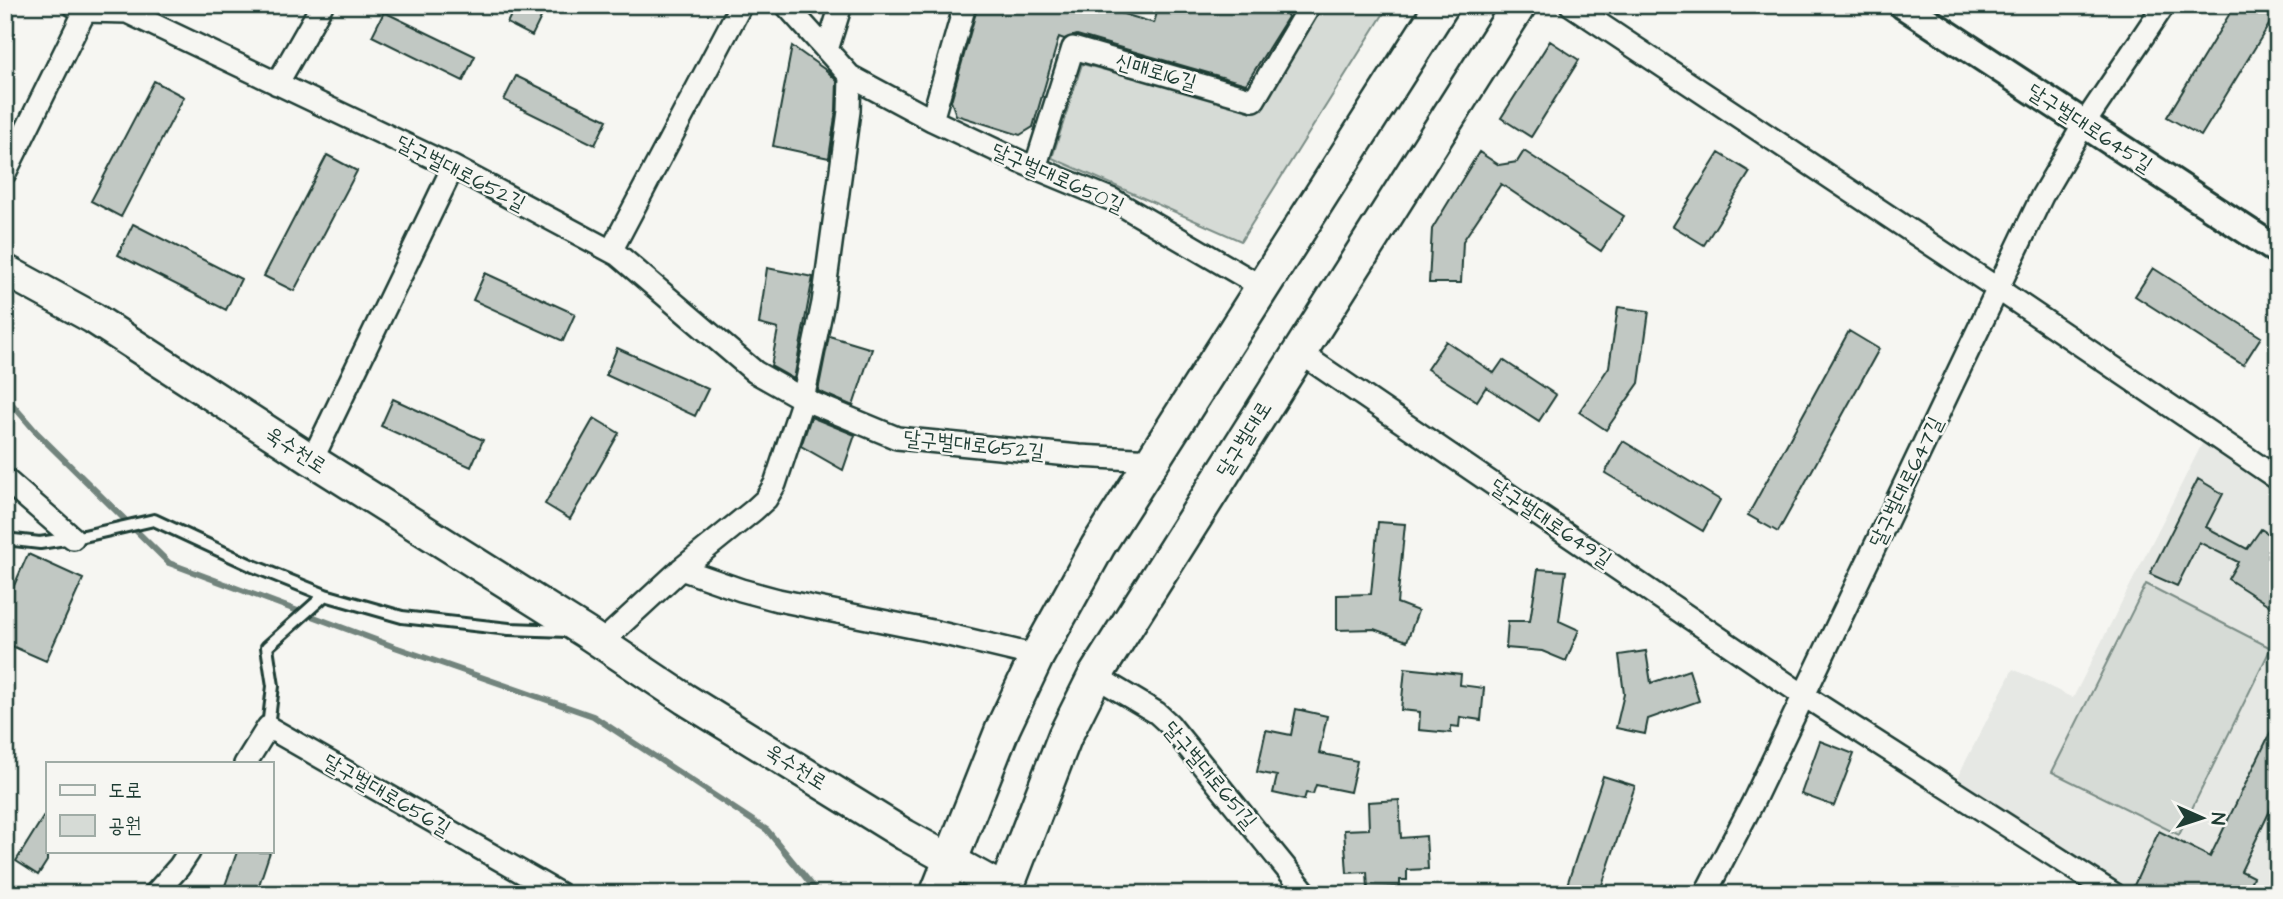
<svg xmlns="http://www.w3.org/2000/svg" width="2283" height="899" font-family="'Architects Daughter','Poor Story',sans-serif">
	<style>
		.built { fill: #e6e8e4 }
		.green { fill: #d6dbd6; stroke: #7a8c85; stroke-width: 2 }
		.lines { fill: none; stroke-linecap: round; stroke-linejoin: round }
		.stream { stroke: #72847d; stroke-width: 6 }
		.building { fill: #c1c8c3; stroke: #1f3d34; stroke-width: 2 }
		.service-casing { stroke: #1f3d34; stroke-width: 16 }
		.minor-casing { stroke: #1f3d34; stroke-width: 26 }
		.tertiary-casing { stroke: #1f3d34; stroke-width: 32 }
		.secondary-casing { stroke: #1f3d34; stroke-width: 35 }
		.primary-casing { stroke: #1f3d34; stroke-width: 38 }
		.service { stroke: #f6f6f2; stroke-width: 10 }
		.minor { stroke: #f6f6f2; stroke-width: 21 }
		.tertiary { stroke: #f6f6f2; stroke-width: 26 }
		.secondary { stroke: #f6f6f2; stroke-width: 30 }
		.primary { stroke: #f6f6f2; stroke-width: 33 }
		.labels { text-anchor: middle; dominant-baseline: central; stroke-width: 5; stroke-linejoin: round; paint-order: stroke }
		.street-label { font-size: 21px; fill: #1f3d34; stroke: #f6f6f2 }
	</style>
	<rect width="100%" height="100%" fill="#f6f6f2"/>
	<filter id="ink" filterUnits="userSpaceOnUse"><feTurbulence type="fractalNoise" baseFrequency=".0143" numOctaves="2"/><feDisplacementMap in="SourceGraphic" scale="14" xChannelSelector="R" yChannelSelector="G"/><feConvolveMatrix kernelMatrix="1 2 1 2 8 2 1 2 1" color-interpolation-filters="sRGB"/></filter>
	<g filter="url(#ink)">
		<!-- built -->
		<path class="built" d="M2208 432 2278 479V894H2114L1951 790 2013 669 2073 698Z"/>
		<!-- green -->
		<path class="green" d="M1324 5H1389L1241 241 1052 158 1082 64 1258 110Z
			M2146 584 2271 648 2179 835 2052 772Z"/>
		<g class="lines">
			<!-- stream -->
			<path class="stream" d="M5 396 37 433 169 563 392 646 593 716 767 830 819 894"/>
		</g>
		<!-- building -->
		<path class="building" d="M516 5H547L532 36 507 23Z
			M978 5H1093L1154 23 1159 5H1282L1288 17 1246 84 1077 35 1064 39 1059 37 1033 127 1020 135 956 115 951 101Z
			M2235 5H2278V10L2201 136 2167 117Z
			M384 12 475 56 463 81 372 36Z
			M1550 41 1579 60 1531 137 1501 118Z
			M792 46 827 71 837 81 836 110 829 158 773 146Z
			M516 76 607 120 595 145 504 100Z
			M154 81 184 97 121 217 91 201Z
			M1524 151 1624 216 1601 251 1501 184 1463 241 1461 283H1429L1432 229 1479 152 1499 165 1517 162Z
			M1719 153 1750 172 1704 245 1673 226Z
			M327 155 357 171 294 291 264 276Z
			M133 224 241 279 226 310 118 255Z
			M767 268 813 277 794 379 771 366 778 329 759 324Z
			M2153 268 2261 337 2243 365 2135 296Z
			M485 273 575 314 563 341 473 300Z
			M1618 307 1649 311 1639 383 1606 430 1579 412 1609 367Z
			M1849 331 1879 349 1778 532 1748 515Z
			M829 336 872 349 853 406 818 391Z
			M1446 341 1494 373 1503 360 1556 395 1539 421 1486 387 1477 401 1427 369Z
			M617 348 708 389 695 416 606 375Z
			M393 399 483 440 471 467 381 426Z
			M811 417 855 435 843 470 801 446Z
			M594 418 619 433 570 519 545 504Z
			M1623 441 1720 500 1703 531 1605 473Z
			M2198 479 2223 494 2206 527 2247 549 2261 529 2278 540V611L2228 579 2238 562 2199 542 2177 586 2150 574Z
			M1378 522 1405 524 1397 603 1418 611 1407 641 1374 629 1337 630V595L1371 594Z
			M28 554 83 579 46 661 5 643V595L9 597Z
			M1538 569 1566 571 1559 621 1579 630 1566 661 1542 651 1506 648 1508 621H1530Z
			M1646 651 1651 683 1689 670 1699 701 1648 719 1645 734 1616 728 1624 694 1619 655Z
			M1405 668 1461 674 1460 685 1484 688 1481 720 1460 717 1459 727 1451 726V733L1419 730 1420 712 1401 710Z
			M1296 709 1327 716 1319 753 1357 761 1350 792 1316 785 1313 794 1306 793 1304 800 1273 793 1277 776 1257 772 1266 730 1291 735Z
			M2278 717V794L2241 871 2253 877 2245 894H2130L2159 831 2210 857Z
			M1820 741 1854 754 1834 806 1801 794Z
			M1603 776 1635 786 1599 894H1564Z
			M1399 800 1401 838 1426 836 1428 869 1407 870V880H1400V887L1368 889 1367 872 1347 873 1344 830 1369 829 1368 802Z
			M47 811V861L38 875 16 861Z
			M237 852H270L256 894H222Z"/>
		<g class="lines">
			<defs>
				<path id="service" d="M5 539 40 543 84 536 154 520 253 566 325 595 402 617 509 629 568 631
					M268 727 273 686 267 647 325 595"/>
				<path id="minor" d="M786 5 850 76 932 120 1021 162 1113 200 1262 287
					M1571 5 1998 289 2278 479
					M85 11 127 12 453 167 618 255 755 372 803 399 897 438 1079 456 1153 460
					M827 50 841 5
					M277 84 322 5
					M932 120 965 5
					M1035 168 1073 48 1254 100 1310 5
					M5 173 85 11 73 5
					M611 251 741 5
					M1299 352 1803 695 2114 894
					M312 460 453 167
					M5 479 73 538
					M681 569 741 590 778 600 932 631 1037 656
					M601 643 681 569 754 510 766 499 775 484 803 399 823 303 849 111 850 76
					M1095 676 1157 713 1169 724 1307 894
					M245 764 268 727 560 894
					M155 894 179 867 189 852
					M1705 894 1752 804 2042 196 2084 124 2164 5"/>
				<path id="tertiary" d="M1903 5 2278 251"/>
				<path id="secondary" d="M5 270 93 318 312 460 585 632 685 699 905 835 1012 894"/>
				<path id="primary" d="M937 894 1003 728 1037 656 1098 546 1442 5
					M1004 894 1065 736 1095 676 1519 5"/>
			</defs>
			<!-- service casing -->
			<use href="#service" class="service-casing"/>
			<!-- minor casing -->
			<use href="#minor" class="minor-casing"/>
			<!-- tertiary casing -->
			<use href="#tertiary" class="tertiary-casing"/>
			<!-- secondary casing -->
			<use href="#secondary" class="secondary-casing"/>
			<!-- primary casing -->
			<use href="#primary" class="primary-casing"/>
			<!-- service -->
			<use href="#service" class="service"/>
			<!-- minor -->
			<use href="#minor" class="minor"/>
			<!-- tertiary -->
			<use href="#tertiary" class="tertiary"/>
			<!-- secondary -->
			<use href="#secondary" class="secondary"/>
			<!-- primary -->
			<use href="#primary" class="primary"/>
		</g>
	</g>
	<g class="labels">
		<!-- street labels -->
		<g class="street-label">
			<text transform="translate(1156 72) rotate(16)">신매로16길</text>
			<text transform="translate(2090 128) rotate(33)">달구벌대로645길</text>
			<text transform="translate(461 173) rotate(27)">달구벌대로652길</text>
			<text transform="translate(1058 178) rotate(24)">달구벌대로650길</text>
			<text transform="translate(1244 439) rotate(-58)">달구벌대로</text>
			<text transform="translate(974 445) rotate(6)">달구벌대로652길</text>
			<text transform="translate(296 450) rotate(33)">욱수천로</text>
			<text transform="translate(1906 482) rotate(-64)">달구벌대로647길</text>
			<text transform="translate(1551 523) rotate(34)">달구벌대로649길</text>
			<text transform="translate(796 767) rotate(32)">욱수천로</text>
			<text transform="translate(1210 775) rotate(50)">달구벌대로651길</text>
			<text transform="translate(387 795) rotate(30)">달구벌대로656길</text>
		</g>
	</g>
	<!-- margin -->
	<rect width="2283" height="899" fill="none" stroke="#f6f6f2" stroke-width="28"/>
	<rect x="14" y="14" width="2255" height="871" fill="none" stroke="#1f3d34" stroke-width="2.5" filter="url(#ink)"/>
	<!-- legend -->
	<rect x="46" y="762" width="228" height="91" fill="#f6f6f2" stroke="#a0aca6" stroke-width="2"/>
	<rect x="60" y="785" width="35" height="10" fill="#f6f6f2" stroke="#a0aca6" stroke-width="2"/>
	<text x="108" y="797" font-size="21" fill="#1f3d34">도로</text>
	<rect x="60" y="815" width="35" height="21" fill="#d6dbd6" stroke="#a0aca6" stroke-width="2"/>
	<text x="108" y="832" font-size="21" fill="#1f3d34">공원</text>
	<!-- north arrow -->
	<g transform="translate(2202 818) rotate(93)" stroke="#f6f6f2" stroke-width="5" paint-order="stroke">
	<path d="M0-5L12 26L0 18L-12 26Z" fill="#1f3d34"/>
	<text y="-10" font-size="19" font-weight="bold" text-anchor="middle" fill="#1f3d34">N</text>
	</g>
</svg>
